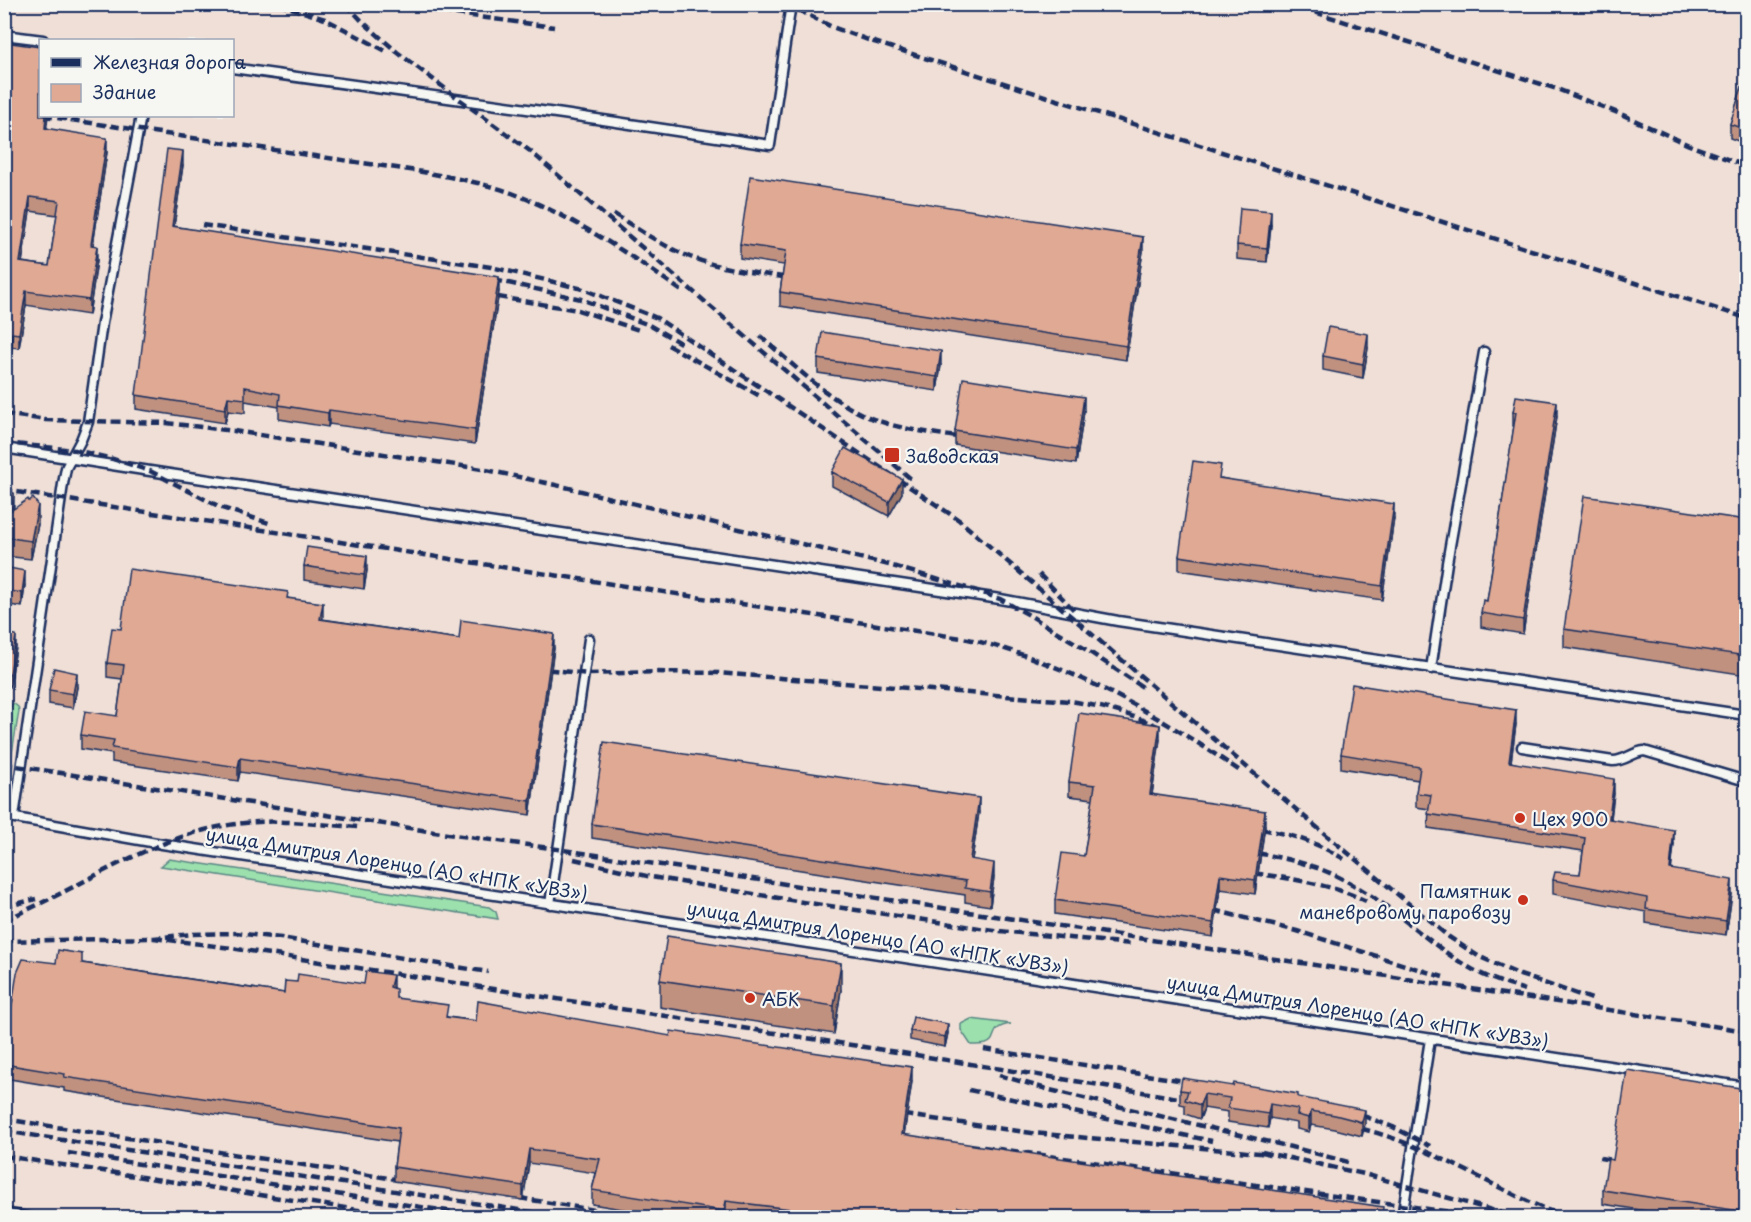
<svg xmlns="http://www.w3.org/2000/svg" width="1751" height="1222" font-family="'Playpen Sans',sans-serif">
	<style>
		.built { fill: #efdfd6; fill-rule: evenodd }
		.green { fill: #9be0ad; stroke: #5b8886; stroke-width: 1.5 }
		.lines { fill: none; stroke-linecap: round; stroke-linejoin: round }
		.service-casing { stroke: #1b2f5e; stroke-width: 13 }
		.service { stroke: #f6f6f2; stroke-width: 8 }
		.rail { stroke: #1b2f5e; stroke-width: 4.5; stroke-dasharray: 9 4.5; stroke-linecap: butt }
		.wall { fill: #c0917f; stroke: #1b2f5e; stroke-width: 1.5; fill-rule: evenodd }
		.shaded-wall { fill: #9c7668; stroke: #1b2f5e; stroke-width: 1.5 }
		.building { fill: #dfa994; stroke: #1b2f5e; stroke-width: 1.5; fill-rule: evenodd }
		.poi-dot { fill: #c8321e; stroke: #f6f6f2; stroke-width: 2 }
		.labels { text-anchor: middle; dominant-baseline: central; stroke-width: 4.5; stroke-linejoin: round; paint-order: stroke }
		.poi-label { font-size: 18px; fill: #1b2f5e; stroke: #f6f6f2; text-anchor: start }
		.street-label { font-size: 18px; fill: #1b2f5e; stroke: #f6f6f2 }
	</style>
	<rect width="100%" height="100%" fill="#f6f6f2"/>
	<filter id="ink" filterUnits="userSpaceOnUse"><feTurbulence type="fractalNoise" baseFrequency=".0167" numOctaves="2"/><feDisplacementMap in="SourceGraphic" scale="12" xChannelSelector="R" yChannelSelector="G"/><feConvolveMatrix kernelMatrix="1 2 1 2 8 2 1 2 1" color-interpolation-filters="sRGB"/></filter>
	<g filter="url(#ink)">
		<!-- built -->
		<path class="built" d="M5 5H1746V1217L5 1218ZM40 40H232V116H40Z"/>
		<!-- green -->
		<path class="green" d="M13 703 18 707 19 711 11 759 5 758 4 732H6L8 713Z
			M169 859 489 907 496 912 498 919 161 866Z
			M971 1019 1011 1024C987 1027 999 1040 986 1044 982 1045 975 1045 971 1045L961 1030V1024Z"/>
		<g class="lines">
			<defs>
				<path id="service" d="M4 35 43 40
					M232 68 563 114 770 145 791 4
					M4 448 150 471 1000 599 1118 621 1746 715
					M1431 669 1447 563 1484 352
					M1522 747 1613 761C1625 761 1633 752 1644 751L1746 781
					M4 816 162 844 1746 1087
					M14 817 63 484 66 468 81 440 88 422 102 323 141 116
					M550 904 589 639
					M4 1213 32 1218
					M1402 1218 1430 1039"/>
			</defs>
			<!-- service casing -->
			<use href="#service" class="service-casing"/>
			<!-- service -->
			<use href="#service" class="service"/>
			<!-- rail -->
			<path class="rail" d="M278 4 325 19 388 52
				M346 4 363 22 397 52 459 99 530 151 911 479
				M402 4 441 12 554 27
				M786 4 832 27 871 41 1746 318
				M1289 4 1557 89 1623 115 1689 145 1746 166
				M44 116 417 171C449 177 481 182 512 193 574 217 629 254 683 292
				M614 214C639 230 663 246 690 257 725 270 762 274 798 279
				M202 225 491 267 583 289 657 318 959 520 1313 824 1449 937 1478 956 1520 975 1595 1000
				M481 277 581 299 649 325 682 344
				M498 297 578 310 639 330
				M760 336C793 364 830 402 871 418 898 429 927 432 956 437
				M668 345 760 396
				M4 414 46 420 167 423 234 431 482 469 565 487 889 565 977 591 1000 599 1029 615 1082 647 1144 688
				M4 443 75 450 113 459 150 471 222 508 272 524
				M4 490 968 639C1067 662 1157 714 1240 771
				M1039 574 1075 611
				M535 668 588 674 657 672 718 673 1070 701C1102 706 1133 715 1162 728
				M4 764 447 834 557 849 1746 1031
				M1248 827C1283 832 1313 840 1344 859
				M1244 851C1281 857 1317 864 1350 883 1393 906 1427 943 1470 968 1487 978 1506 984 1525 990
				M574 859 651 877 809 903 1000 931 1131 944
				M1241 871C1283 878 1327 882 1366 901
				M4 907 36 899
				M1201 907 1297 931 1443 977
				M4 920C82 888 152 835 236 824 276 818 319 825 359 827
				M154 938 231 948 922 1056 1197 1101
				M4 941 154 938 192 934 236 933 281 938 488 972
				M4 976 31 980
				M4 991 30 995
				M984 1049 1197 1083
				M999 1075 1050 1090 1291 1147 1348 1162
				M969 1090 1212 1141
				M1350 1111 1393 1127 1430 1146
				M891 1113 1032 1133 1270 1154
				M4 1119 408 1181
				M1348 1126C1425 1140 1494 1191 1568 1218
				M4 1131 571 1218
				M970 1145 1493 1218
				M1262 1152 1364 1174 1520 1218
				M68 1153 493 1218
				M4 1156 411 1218
				M1600 1158 1625 1162
				M506 1196 646 1218"/>
		</g>
		<!-- wall -->
		<path class="wall" d="M1746 4V37L1739 35V21Z
			M4 42 47 128 107 152 93 245 97 260 89 315 26 305 19 348 12 347ZM30 211 57 215 49 266 22 262Z
			M1746 75V144L1730 138V124Z
			M183 165 174 226 499 291 475 444 329 424 328 427 279 419V407L245 401V413L228 411 225 423 136 409V395Z
			M1271 225 1267 262 1237 259V245Z
			M740 244 1143 251 1126 360 780 306V292L784 265 740 258Z
			M1368 348 1363 378 1323 370V356Z
			M818 359 941 365 937 391 818 373Z
			M1084 411 1076 464 955 445V431Z
			M1513 412 1557 416 1523 634 1481 627V613L1487 601 1514 426H1513Z
			M832 472 902 493 889 516 832 486Z
			M1221 478 1394 518 1382 600 1179 570V556Z
			M4 491 14 509 38 524 31 559 4 556Z
			M1746 520V675L1564 647V629Z
			M304 566 367 570 364 589 304 580Z
			M4 567 25 585 22 607 4 604Z
			M288 598 322 619 459 639 554 648 530 815 240 772 238 781 112 762V754L81 749V735L117 716 122 679 107 677V663L121 629Z
			M4 633 16 647 10 687 6 686Z
			M77 687 73 708 49 704V690Z
			M1516 724 1511 762 1614 793 1611 819 1674 844 1671 869 1732 894 1726 935 1646 923V912L1553 894V880L1580 874 1583 851 1428 828 1429 809 1416 807V793L1418 780 1341 768V754Z
			M1160 739 1152 794 1265 825 1255 894 1220 889 1213 937 1055 914V900L1084 856 1093 799 1069 796V782Z
			M979 812 972 859 994 877 990 906 965 902V895L592 838V824Z
			M56 963H82L284 993 297 982 364 984 393 988 396 998 448 1017 912 1081 904 1135 1383 1218H748L726 1215V1218H676L592 1204V1190L596 1173 529 1163 523 1200 394 1181V1167L397 1142 64 1091V1088L4 1078V1056Z
			M660 980 841 990 834 1034 660 1007Z
			M910 1031 948 1033 945 1047 910 1040Z
			M1233 1086 1298 1097 1365 1124 1362 1136 1335 1129 1311 1125 1309 1132 1297 1129V1123L1270 1118 1268 1128 1228 1122V1112L1204 1108 1200 1119 1185 1114V1105L1180 1104V1090Z
			M1746 1089V1218H1690L1603 1204V1190L1613 1160Z"/>
		<!-- shaded-wall -->
		<path class="shaded-wall" d="M46 116H48L45 142V128Z
			M107 138V152L91 259V245Z
			M183 151V165L172 240V226Z
			M30 197V211L20 276V262Z
			M1271 211V225L1267 262V248Z
			M1143 237V251L1126 360V346Z
			M97 246V260L89 315V300Z
			M499 277V291L475 444V430Z
			M26 291V305L19 348V334Z
			M12 333V347L4 396V382Z
			M1368 334V348L1363 378V364Z
			M941 351V365L937 391V377Z
			M228 397V411L225 423V409Z
			M1084 397V411L1076 464V450Z
			M1557 402V416L1523 634V620Z
			M329 410V424L328 427V413Z
			M902 479V493L889 516V502Z
			M14 493V511L12 510Z
			M1394 504V518L1382 600V586Z
			M38 505V524L31 559V541Z
			M367 556V570L364 589V575Z
			M25 571V585L22 607V593Z
			M323 603V617L320 633V619Z
			M554 634V648L530 815V801Z
			M16 635V647L10 687V674Z
			M77 673V687L73 708V694Z
			M6 674V686L4 695V683Z
			M1516 710V724L1509 776V762Z
			M1160 725V739L1150 808V794Z
			M240 758V772L238 781V767Z
			M1614 779V793L1609 833V819Z
			M979 798V812L970 873V859Z
			M1265 811V825L1255 894V880Z
			M1674 830V844L1670 883V869Z
			M994 863V877L990 906V892Z
			M1220 875V889L1213 937V923Z
			M1732 880V894L1726 935V921Z
			M841 963V990L834 1034V1006Z
			M393 975V989L390 987Z
			M948 1024V1033L945 1047V1037Z
			M912 1067V1081L902 1148V1134Z
			M1204 1094V1108L1200 1119V1105Z
			M1270 1104V1118L1268 1128V1114Z
			M1365 1110V1124L1362 1136V1122Z
			M1311 1111V1125L1309 1132V1118Z
			M529 1149V1163L523 1200V1186Z
			M726 1201V1218H724V1211Z"/>
		<!-- building -->
		<path class="building" d="M1744 4H1746V23L1739 21Z
			M4 42 40 47V116H46L45 128 107 138 91 245 97 246 89 300 26 291 19 334 12 333 4 382ZM30 197 59 201 49 266 20 262Z
			M1746 75V130L1730 124Z
			M167 149 183 151 172 226 499 277 475 430 329 410 328 413 279 405 280 394 245 387V399L228 397 225 409 136 395Z
			M750 176 1143 237 1126 346 780 292 786 251 740 244Z
			M1240 208 1271 211 1267 248 1237 245Z
			M1328 327 1368 334 1363 364 1323 356Z
			M822 332 941 351 937 377 818 359Z
			M963 378 1084 397 1076 450 955 431Z
			M1516 396 1557 402 1523 620 1481 613 1483 600 1487 601 1516 412H1513Z
			M845 448 902 479 889 502 832 472Z
			M1193 461 1221 465 1219 478 1394 504 1382 586 1179 556Z
			M4 491 14 493 12 510 28 499 29 501 33 498 38 505 31 541 4 537Z
			M1584 496 1746 520V656L1564 629Z
			M307 547 367 556 364 575 304 566Z
			M4 567 25 571 22 593 4 590Z
			M129 569 288 592 287 598 323 603 320 619 459 639 461 620 554 634 530 801 240 758 238 767 112 748 114 740 81 735 85 711 117 716 124 665 107 663 112 628 121 629Z
			M4 633 16 635 10 674H6L4 683Z
			M54 668 77 673 73 694 49 690Z
			M1352 684 1516 710 1509 762 1614 779 1609 819 1674 830 1670 869 1732 880 1726 921 1646 909 1647 898 1553 880 1555 872 1580 874 1585 838 1428 814 1431 795 1416 793 1420 767 1341 754Z
			M1079 713 1160 725 1150 794 1265 811 1255 880 1220 875 1213 923 1055 900 1062 853 1084 856 1095 785 1069 782Z
			M604 742 979 798 970 859 994 863 990 892 965 888 966 881 592 824Z
			M667 936 841 963 834 1006 660 980Z
			M58 950 82 954V963L284 993 285 981 297 982 298 974 364 984 366 971 393 975 390 987 396 989V998L448 1005 446 1017 476 1021 478 1001 670 1036 671 1031 912 1067 902 1134 1383 1207 1382 1218H1016L958 1207 957 1215 931 1211 930 1218H797L798 1210 726 1201 724 1211 592 1190 600 1159 529 1149 523 1186 394 1167 399 1128 64 1077 65 1074 4 1064V1056L17 973 23 959 56 963Z
			M913 1017 948 1024 945 1037 910 1031Z
			M1627 1070 1746 1089V1212L1603 1190 1608 1159 1613 1160Z
			M1182 1078 1233 1086 1234 1083 1298 1094V1097L1365 1110 1362 1122 1335 1115 1311 1111 1309 1118 1297 1115 1298 1109 1270 1104 1268 1114 1228 1108 1230 1098 1204 1094 1200 1105 1185 1100 1188 1091 1180 1090Z"/>
	</g>
	<!-- markers -->
	<g class="poi-dot">
		<rect x="884" y="447" width="16" height="16" rx="3"/>
		<circle cx="1520" cy="818" r="6"/>
		<circle cx="1523" cy="900" r="6"/>
		<circle cx="750" cy="998" r="6"/>
	</g>
	<g class="labels">
		<!-- poi labels -->
		<g class="poi-label">
			<text x="906" y="455">Заводская</text>
			<text x="1532" y="818">Цех 900</text>
			<text x="1511" y="890" text-anchor="end">Памятник<tspan x="1511" dy="21">маневровому паровозу</tspan></text>
			<text x="762" y="998">АБК</text>
		</g>
		<!-- street labels -->
		<g class="street-label">
			<text transform="translate(397 863) rotate(9)">улица Дмитрия Лоренцо (АО «НПК «УВЗ»)</text>
			<text transform="translate(878 937) rotate(9)">улица Дмитрия Лоренцо (АО «НПК «УВЗ»)</text>
			<text transform="translate(1358 1011) rotate(9)">улица Дмитрия Лоренцо (АО «НПК «УВЗ»)</text>
		</g>
	</g>
	<!-- margin -->
	<rect width="1751" height="1222" fill="none" stroke="#f6f6f2" stroke-width="24"/>
	<rect x="12" y="12" width="1727" height="1198" fill="none" stroke="#1b2f5e" stroke-width="2" filter="url(#ink)"/>
	<!-- legend -->
	<rect x="39" y="39" width="195" height="78" fill="#f6f6f2" stroke="#9ea6b7" stroke-width="1.5"/>
	<rect x="51" y="58" width="30" height="9" fill="#1b2f5e" stroke="#9ea6b7" stroke-width="1.5"/>
	<text x="93" y="69" font-size="18" fill="#1b2f5e">Железная дорога</text>
	<rect x="51" y="84" width="30" height="18" fill="#dfa994" stroke="#9ea6b7" stroke-width="1.5"/>
	<text x="93" y="99" font-size="18" fill="#1b2f5e">Здание</text>
</svg>
